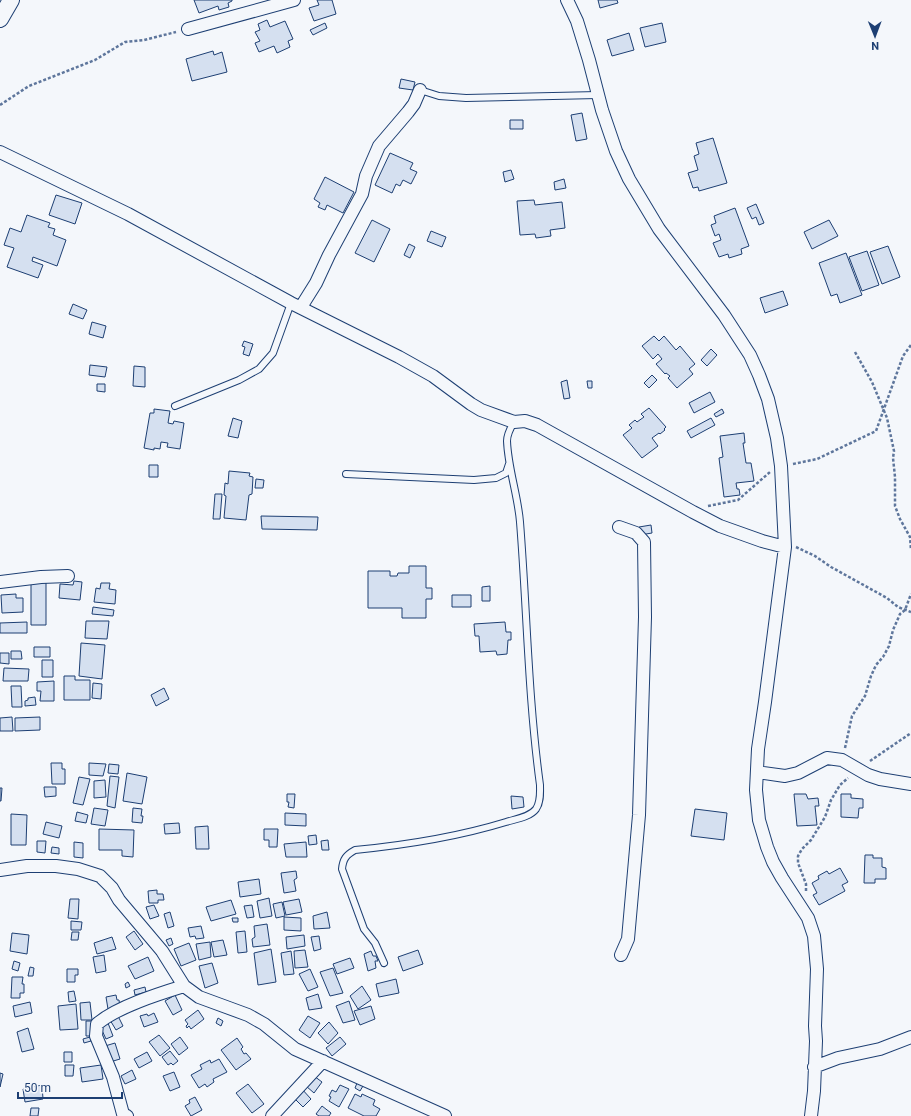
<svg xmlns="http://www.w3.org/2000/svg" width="911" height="1116" font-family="Roboto,sans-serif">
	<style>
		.building { fill: #d5e0f0; stroke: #1d3f73 }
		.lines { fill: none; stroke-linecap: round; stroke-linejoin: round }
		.service-casing { stroke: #1d3f73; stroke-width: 8 }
		.minor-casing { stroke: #1d3f73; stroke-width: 14 }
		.tertiary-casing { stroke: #1d3f73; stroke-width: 18 }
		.path { stroke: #5e769c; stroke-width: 2.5; stroke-dasharray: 3 2; stroke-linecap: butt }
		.service { stroke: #f4f7fb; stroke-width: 6 }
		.minor { stroke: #f4f7fb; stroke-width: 12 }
		.tertiary { stroke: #f4f7fb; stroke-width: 16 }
	</style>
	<rect width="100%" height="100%" fill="#f4f7fb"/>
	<!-- building -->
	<path class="building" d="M194 0H232V1L228 3 229 7 219 10 218 6 199 13Z
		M317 0H332L336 14 314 21 309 8 319 5Z
		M598 0H617L618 3 600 8Z
		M267 20 270 27 285 21 293 39 288 41 290 47 277 53 274 46 259 52 255 43 260 41 255 32 260 30 258 24Z
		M325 23 327 28 313 35 310 30Z
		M662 23 666 42 645 47 640 28Z
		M629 33 634 50 612 56 607 40Z
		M213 51 214 55 222 52 227 72 192 81 186 59Z
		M401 79 415 82 413 90 399 88Z
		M582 113 587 139 576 141 571 115Z
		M510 120H523V129H510Z
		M713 138 727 183 699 191 698 187 693 188 688 173 698 170 694 156 699 154 696 143Z
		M390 153 413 163 410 169 417 172 411 184 403 180 400 186 396 184 392 193 375 185Z
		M511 170 514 179 505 182 503 172Z
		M325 177 354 192 343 213 327 205 325 210 318 207 320 203 314 199Z
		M564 179 566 188 555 190 554 182Z
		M56 195 82 203 75 224 49 215Z
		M534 200 535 205 562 202 565 228 550 230 551 236 536 238 535 234 520 235 517 201Z
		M756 204 764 223 759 225 756 217 752 219 747 208Z
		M735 208 749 246 741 249 742 254 729 258 728 254 719 257 713 243 721 240 719 234 715 236 711 225 716 223 714 216Z
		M27 215 50 223 48 227 55 229 53 235 66 240 57 266 33 257 32 261 43 265 38 278 7 267 14 248 4 245 10 228 21 232Z
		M372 220 390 229 374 262 355 253Z
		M829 220 838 236 812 249 804 232Z
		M431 231 446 237 442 247 427 241Z
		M409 244 415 247 410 258 404 255Z
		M888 246 900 277 882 284 870 252Z
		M867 251 879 285 862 291 849 257Z
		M846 253 862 295 840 303 837 294 831 296 819 263Z
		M783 291 788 305 765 313 760 298Z
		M73 304 87 310 83 319 69 314Z
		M92 322 106 326 103 338 89 334Z
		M654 336 659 341 664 336 676 350 680 346 695 364 689 369 693 374 677 388 668 378 670 376 666 373 665 374 656 364 662 359 658 354 653 359 642 346Z
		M244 341 253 344 249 356 243 354 245 347 242 346Z
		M711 349 717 355 707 366 701 360Z
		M90 365 107 367 105 377 89 375Z
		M134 366 145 367V387L133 386Z
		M652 375 657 380 649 388 644 383Z
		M567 380 570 398 564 399 561 382Z
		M587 381H592V388H588Z
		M97 384H105V392L97 391Z
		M710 392 715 402 694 413 689 403Z
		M649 408 666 427 664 429 665 430 660 434 659 433 652 438 658 446 642 458 623 435 632 428 629 425 635 420 637 422 644 417 641 414Z
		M154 409 170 411 168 423 173 424 174 421 184 423 180 449 167 447 168 443 161 442 160 449 154 448V450L144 448 150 413H154Z
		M722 409 724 413 716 417 714 414Z
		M233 418 242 421 238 438 228 436Z
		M711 418 715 425 691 438 687 431Z
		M744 433 745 443H743L746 463H751L754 481 736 483 737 489H739L740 495 724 497 719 458 723 457 720 436Z
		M149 465H158V477H149Z
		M229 471 250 473 249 476 253 477 252 494 249 495 246 520 224 518 226 496 224 495 225 483 228 484Z
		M256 479 264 480 263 488H255Z
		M215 494H222L220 519H213Z
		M261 516 318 517 317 530 262 529Z
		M651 525 652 533 640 535 639 527Z
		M409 566H426V588H432V599H426V618H402V608H368V571H390V576H397L398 573H409Z
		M46 580V625H31V581Z
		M74 581 82 582 80 600 59 598 60 584 73 585Z
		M101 583H110L109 589 116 590 115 604 94 602 96 588 100 589Z
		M490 586V601H482V587Z
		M16 594V598H23V612L2 613 1 595Z
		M452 595H471V607H452Z
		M93 607 114 610 113 616 92 614Z
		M86 621H109L107 639 85 638Z
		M27 622V633H0V623Z
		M505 622 506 632H511V640H508L507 654 497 655 496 651 480 652 479 636H475L474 624Z
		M81 643 105 645 102 679 79 676Z
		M34 647H50V657H34Z
		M11 651H21L22 659H11Z
		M0 653H9V664L0 663Z
		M42 660H53V677H42Z
		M4 668 29 669 28 681H3Z
		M64 676H75V680H90V700H64Z
		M54 681V701H40L41 691H37V682Z
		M93 683 102 684 101 699 92 698Z
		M11 686H21L22 707H12Z
		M164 688 169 699 156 706 151 695Z
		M35 697 36 705 25 706V701L28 700V698Z
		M12 717 13 731H0V718Z
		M40 717V730L15 731V718Z
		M51 763H62V769H65V784H52Z
		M89 763 106 764 103 776 89 775Z
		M109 764 119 765 118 774 108 773Z
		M127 773 147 777 142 804 123 801Z
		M110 776 119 777 115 808 107 806Z
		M79 777 90 779 83 805 73 803Z
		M105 780 106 797 94 798V781Z
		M44 787H56V796L45 797Z
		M0 788H2L1 801H0Z
		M287 794H295L294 808 288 807 289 802H287Z
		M794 794H806L808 799 818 798 819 806H815L817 825 797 826Z
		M841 794H851V798L863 799V808H859L858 818 841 817Z
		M511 796 523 797 524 807 512 809Z
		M94 808 108 810 105 826 91 824Z
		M133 808 142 809 141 816H143L142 823 132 822Z
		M695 809 727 813 724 840 691 836Z
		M77 812 88 815 86 823 75 821Z
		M285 813 306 814V826L285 825Z
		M11 814 27 815 26 845H11Z
		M46 822 62 826 59 838 43 834Z
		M179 823 180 833 165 834 164 824Z
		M208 826 209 849H196L195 827Z
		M99 829 134 830 133 857 122 856V850H99Z
		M264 829H278L277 847H269V840H264Z
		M316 835 317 844 309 845 308 836Z
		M328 840 329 850H322L321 841Z
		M37 841H46L45 853 37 852Z
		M74 842 83 843V858L74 857Z
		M306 842 307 857H286L284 844Z
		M52 847 59 848V854L51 853Z
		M865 855H873V858H882V867L886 868V879H875V883H864Z
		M840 868 848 882 842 885 845 891 819 905 813 895 817 893 812 883 819 879 818 876 827 871 829 874Z
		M296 871 297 878 294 880 296 891 284 893 281 873Z
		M259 879 261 894 240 897 238 882Z
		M157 890V894H163L164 900H158V903H149L148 891Z
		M269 898 272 916 260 918 257 901Z
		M70 899H79L78 919 68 918Z
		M299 899 302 912 286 915 283 902Z
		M231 900 236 914 211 921 206 907Z
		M282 902 285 916 276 918 273 904Z
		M154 905 159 916 150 919 146 907Z
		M252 905 254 917 247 918 244 906Z
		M170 912 174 926 168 928 164 914Z
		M327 912 330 928 314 929 313 916Z
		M284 917 301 918V931L284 930Z
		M232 918H238V922H233Z
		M71 921 82 922 81 930H71Z
		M267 924 270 945 253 947 252 939 255 937 254 926Z
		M201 926 204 938 196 939 195 936 190 937 188 928Z
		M134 931 143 944 135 950 126 937Z
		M245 931 247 952 238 953 236 932Z
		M72 932H79L78 940H71Z
		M12 933 29 935 27 954 10 951Z
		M304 935 305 946 287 949 286 937Z
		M319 936 321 949 314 951 311 937Z
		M112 937 116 949 97 954 94 943Z
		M171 938 173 944 169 946 166 940Z
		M223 940 227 955 214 957 211 942Z
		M210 942 211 957 199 960 196 944Z
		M189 943 196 960 181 966 174 949Z
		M271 949 276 982 258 985 254 953Z
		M305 950 308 967 295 968 294 951Z
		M418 950 423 964 403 971 398 957Z
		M291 951 294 974 284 975 281 953Z
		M371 951 373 956H376L378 961H375L376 968 368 971 364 954Z
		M104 955 106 971 96 973 93 957Z
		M148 957 154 971 135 979 128 966Z
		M350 958 354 968 337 974 333 964Z
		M14 961 20 963 18 971 12 969Z
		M212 963 218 983 205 988 199 966Z
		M30 967 34 968 33 976H28Z
		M333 968 343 993 330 996 320 972Z
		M67 969H78V975H75V982H67Z
		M310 969 318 987 308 991 299 974Z
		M12 977H23L22 984H24V993H20V998H11Z
		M396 979 399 993 379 997 376 984Z
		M128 982 130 986 126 988 125 984Z
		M362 986 371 1000 358 1009 350 996Z
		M145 987 146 992 135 995 134 990Z
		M74 991 76 1001 69 1002 68 992Z
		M318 994 322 1008 309 1010 306 998Z
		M116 995 117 1000H119L120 1007 108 1009 106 997Z
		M175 995 182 1010 173 1015 165 1001Z
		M349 1001 355 1020 343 1023 336 1006Z
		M30 1002 32 1013 15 1017 13 1006Z
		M90 1002 92 1020H81L80 1003Z
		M76 1004 78 1029 60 1030 58 1006Z
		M371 1006 375 1019 360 1025 354 1011Z
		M198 1010 204 1019 191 1029 189 1026 187 1028 186 1026 188 1024 185 1020Z
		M154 1013 158 1022 144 1027 140 1016 147 1014 148 1016Z
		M118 1016 123 1026 116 1030 110 1020Z
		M308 1016 320 1023 310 1038 299 1030Z
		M218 1018 223 1021 221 1026 216 1023Z
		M86 1021H94V1036H86Z
		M329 1022 338 1033 328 1044 318 1033Z
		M108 1023 113 1036 106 1039 100 1026Z
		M28 1028 34 1049 22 1052 17 1032Z
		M159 1035 170 1048 160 1056 149 1042Z
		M90 1037 91 1041 84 1043 83 1039Z
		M180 1037 188 1048 179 1055 171 1044Z
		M340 1037 346 1044 332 1056 326 1048Z
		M237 1038 243 1047 241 1049 244 1054 246 1053 251 1059 236 1070 221 1050Z
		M115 1043 120 1059 110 1062 105 1046Z
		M170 1051 178 1061 173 1065 171 1063 168 1065 162 1057Z
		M64 1052H72V1062H64Z
		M147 1052 152 1061 139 1068 134 1059Z
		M219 1059 227 1072 213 1079 214 1082 207 1087 205 1084 199 1088 191 1075 202 1069 200 1065 210 1060 211 1063Z
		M65 1065H74L73 1076H65Z
		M101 1065 103 1079 82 1082 80 1068Z
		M132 1070 136 1079 125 1084 121 1076Z
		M174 1072 180 1087 170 1091 163 1076Z
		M0 1073 3 1074 0 1087Z
		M314 1076 322 1082 314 1093 306 1086Z
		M357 1083 363 1086 360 1091 355 1088Z
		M248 1084 264 1104 252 1113 236 1093Z
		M42 1085 43 1099 25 1102 23 1089Z
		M340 1085 349 1089 339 1107 329 1101 331 1097 329 1096 332 1090 336 1092Z
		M301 1088 311 1099 303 1107 293 1097Z
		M355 1094 361 1097 362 1094 375 1100 373 1105 380 1109 376 1116H364L348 1108Z
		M195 1097 202 1110 191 1116 185 1106 190 1103 189 1100Z
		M322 1106 331 1113 329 1116H319L316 1114Z
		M31 1108H39L38 1116H30Z"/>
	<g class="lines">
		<defs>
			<path id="service" d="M420 90 439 96 466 98 598 95
				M175 406 239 380 259 369 273 353 291 303
				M346 474 474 480 496 478 506 473 509 464
				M384 963 375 943 364 929 342 869C343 859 346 855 355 850 406 845 457 837 506 822 516 819 530 817 536 809 541 802 540 792 540 785 528 697 527 610 520 522 518 496 508 468 507 441 507 435 511 427 514 422"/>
			<path id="minor" d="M567 0 577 21 589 60 602 110 616 151 629 179 659 229 724 315 750 355 759 375 768 399 777 438 781 466 785 547 765 702 758 749 756 790 759 820 767 847 773 862 782 878 808 918 814 936 817 969 815 1026 816 1041 814 1091 811 1116
				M188 29 294 0
				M0 152 128 214 291 303 399 357 433 376 471 404 481 410 514 422 525 421 537 425 693 512 720 526 762 541 785 547
				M301 307 316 283 329 255 362 194 366 176 379 146 408 112 414 104 420 90
				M619 527 636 533 644 542 645 617 639 815 628 939 621 955
				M0 582 41 577 68 576
				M757 772 785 776 798 773 827 758 842 760 868 775 880 779 911 784
				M0 870 27 866H56L78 869 100 876 112 888 119 900 162 951 184 986 199 997 248 1015 264 1024 295 1049 445 1116
				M814 1067 838 1058 880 1049 911 1037
				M127 1116 123 1114 113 1077 96 1036 97 1024C117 1007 158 994 184 986
				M272 1116 323 1061"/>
			<path id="tertiary" d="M0 19 11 0"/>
		</defs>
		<!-- service casing -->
		<use href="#service" class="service-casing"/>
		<!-- minor casing -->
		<use href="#minor" class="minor-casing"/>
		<!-- tertiary casing -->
		<use href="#tertiary" class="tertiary-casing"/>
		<!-- path -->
		<path class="path" d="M0 105 29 86 95 60 125 42 144 40 176 32
			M855 352 872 382 887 418 894 451 893 458 895 477V506L900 519 910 537 911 550
			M793 464 817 459 876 431 903 356 911 345
			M708 506 738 500 770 472
			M796 547 815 556 831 567 887 598 898 607 911 612
			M845 748 852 716 865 696 871 676 876 665 883 657 889 646 893 630 900 614 905 610 911 594
			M870 761 911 733
			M806 891V884L798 863V856L802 849 811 840 825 817 831 800 840 785 848 778"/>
		<!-- service -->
		<use href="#service" class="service"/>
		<!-- minor -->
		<use href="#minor" class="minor"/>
		<!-- tertiary -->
		<use href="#tertiary" class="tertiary"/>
	</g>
	<!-- north arrow -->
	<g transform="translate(875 36) rotate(179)" stroke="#f4f7fb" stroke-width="3" paint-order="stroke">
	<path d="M0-3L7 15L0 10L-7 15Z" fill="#1d3f73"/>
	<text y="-6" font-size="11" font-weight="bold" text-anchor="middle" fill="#1d3f73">N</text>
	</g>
	<!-- scale -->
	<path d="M18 1092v6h104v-6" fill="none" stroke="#1d3f73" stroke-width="2"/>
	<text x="24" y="1092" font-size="12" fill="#1d3f73" stroke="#f4f7fb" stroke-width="3" paint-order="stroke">50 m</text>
</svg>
